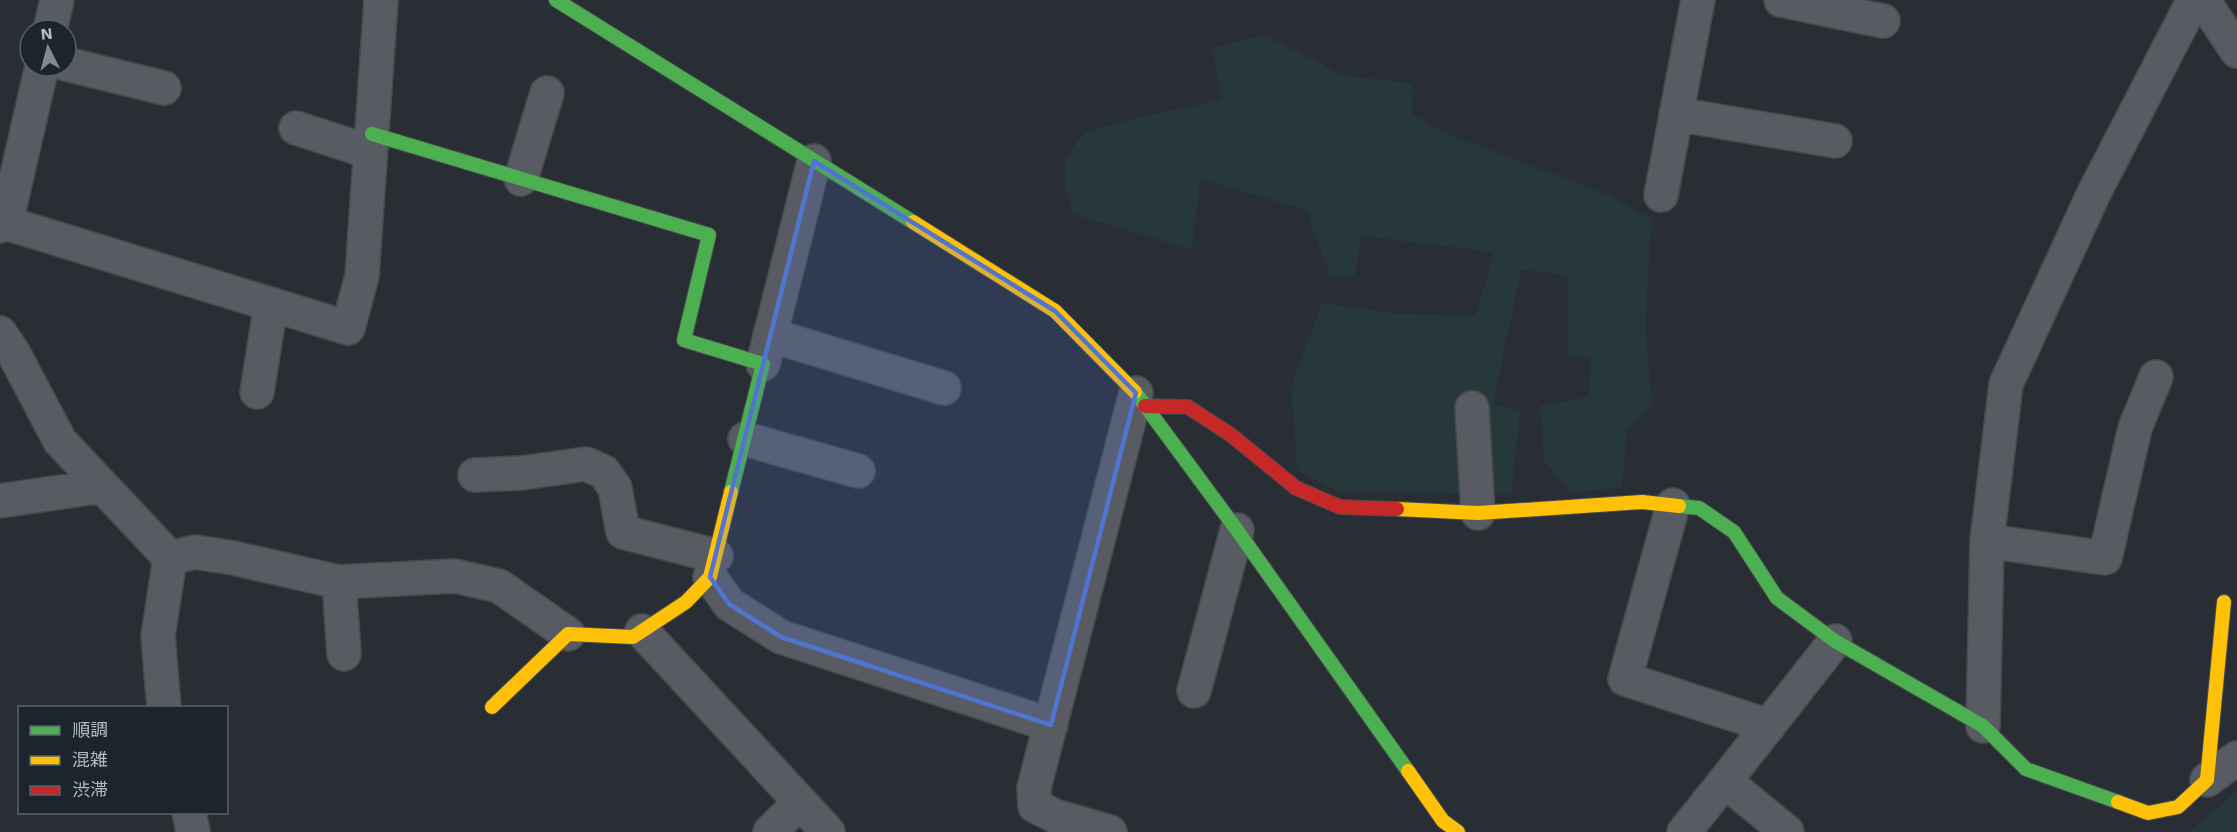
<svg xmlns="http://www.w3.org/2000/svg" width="2237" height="832" font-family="'Work Sans','Noto Sans JP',sans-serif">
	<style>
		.green { fill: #27383a }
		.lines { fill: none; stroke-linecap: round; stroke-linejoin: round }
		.street-casing { stroke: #464a4f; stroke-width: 36 }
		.fast-casing { stroke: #464a4f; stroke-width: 16 }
		.slow-casing { stroke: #464a4f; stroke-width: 16 }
		.jam-casing { stroke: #464a4f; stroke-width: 16 }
		.street { stroke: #585c62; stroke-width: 33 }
		.fast { stroke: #4caf50; stroke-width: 14 }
		.slow { stroke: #ffc107; stroke-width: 14 }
		.jam { stroke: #c62828; stroke-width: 14 }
		.marked { fill: #5174d1; fill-opacity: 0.2; stroke: #5174d1; stroke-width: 4.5; stroke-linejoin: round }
	</style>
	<rect width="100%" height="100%" fill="#292e34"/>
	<!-- green -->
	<path class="green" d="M1264 35 1345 76 1411 83 1413 115 1443 132 1604 193 1652 219 1645 322 1652 404 1628 428 1621 488 1571 492 1544 461 1540 406 1588 397 1591 359 1568 355 1567 275 1521 270 1493 405 1520 410 1511 495 1338 491 1297 470 1291 386 1322 303 1401 314 1476 315 1494 252 1362 236 1354 277 1330 275 1306 210 1200 179 1192 250 1073 214 1066 189 1065 158 1084 133 1128 120 1222 99 1212 48Z
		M2237 791V832H2189Z"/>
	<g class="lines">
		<defs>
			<path id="street" d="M1781 0 1883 21
				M2203 0 2237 51
				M50 30 57 0
				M66 64 164 88
				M1676 114 1835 141
				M296 128 370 152
				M521 179 547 93
				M1661 195 1698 0
				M6 223 348 328 362 276 381 0
				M0 226 6 223 42 66
				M0 333 14 354 60 441 170 558 158 636 164 708
				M770 335 944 388
				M763 364 814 161
				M257 392 271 304
				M1472 408 1478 513
				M745 439 858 471
				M475 475 522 473 586 464 604 472 615 488 623 532 716 556
				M0 501 102 486
				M1673 505 1625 679 1769 726
				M1987 541 2105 558 2135 428 2156 377
				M170 558 195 552 233 558 339 582 344 654
				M710 577 729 604 781 637 1051 725
				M339 582 455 576 499 586 568 634
				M642 631 828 832
				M1194 691 1237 530
				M1983 726 1987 541 2006 384 2094 193 2188 11 2198 0
				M2207 780 2237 758
				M189 812 193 832
				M770 832 800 802
				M1110 832 1055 816 1035 806 1034 788 1136 393
				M1684 832 1725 781
				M1787 832 1725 781 1835 641"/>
			<path id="fast" d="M556 0 913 222
				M372 134 709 235 684 340 763 364 731 492
				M1135 392 1237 530 1408 771
				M1679 506 1699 508 1734 532 1777 598 1835 641 1983 726 2026 769 2118 802"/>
			<path id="slow" d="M913 222 1055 311 1135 392
				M1397 509 1478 513 1642 502 1679 506
				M492 707 568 634 633 637 686 602 710 577 731 492
				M1408 771 1443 821 1458 832
				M2118 802 2148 813 2178 807 2207 780 2224 602"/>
			<path id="jam" d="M1145 406 1188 407 1231 435 1296 488 1340 507 1397 509"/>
		</defs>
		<!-- street casing -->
		<use href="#street" class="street-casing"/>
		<!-- fast casing -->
		<use href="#fast" class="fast-casing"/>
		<!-- slow casing -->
		<use href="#slow" class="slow-casing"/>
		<!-- jam casing -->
		<use href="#jam" class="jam-casing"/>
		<!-- street -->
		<use href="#street" class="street"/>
		<!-- fast -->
		<use href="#fast" class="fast"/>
		<!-- slow -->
		<use href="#slow" class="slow"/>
		<!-- jam -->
		<use href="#jam" class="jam"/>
	</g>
	<!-- marked area -->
	<path class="marked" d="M814 161 1055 311 1136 393 1051 725 781 637 729 604 710 577Z"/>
	<!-- legend -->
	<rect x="18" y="706" width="210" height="108" fill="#1c242e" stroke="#58606a" stroke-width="1.5"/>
	<rect x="30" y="726" width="30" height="9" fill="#4caf50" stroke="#58606a" stroke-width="1.5"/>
	<text x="72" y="736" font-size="18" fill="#b2bac5">順調</text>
	<rect x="30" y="756" width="30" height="9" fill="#ffc107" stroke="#58606a" stroke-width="1.5"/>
	<text x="72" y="766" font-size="18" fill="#b2bac5">混雑</text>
	<rect x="30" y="786" width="30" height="9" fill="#c62828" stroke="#58606a" stroke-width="1.5"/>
	<text x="72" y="796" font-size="18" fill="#b2bac5">渋滞</text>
	<!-- north arrow -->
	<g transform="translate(48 48) rotate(354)"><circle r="28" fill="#1c242e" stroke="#58606a" stroke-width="1.5"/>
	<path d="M0-4.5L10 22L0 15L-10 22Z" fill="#828992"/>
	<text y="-9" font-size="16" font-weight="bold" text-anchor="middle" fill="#b2bac5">N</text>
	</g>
</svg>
